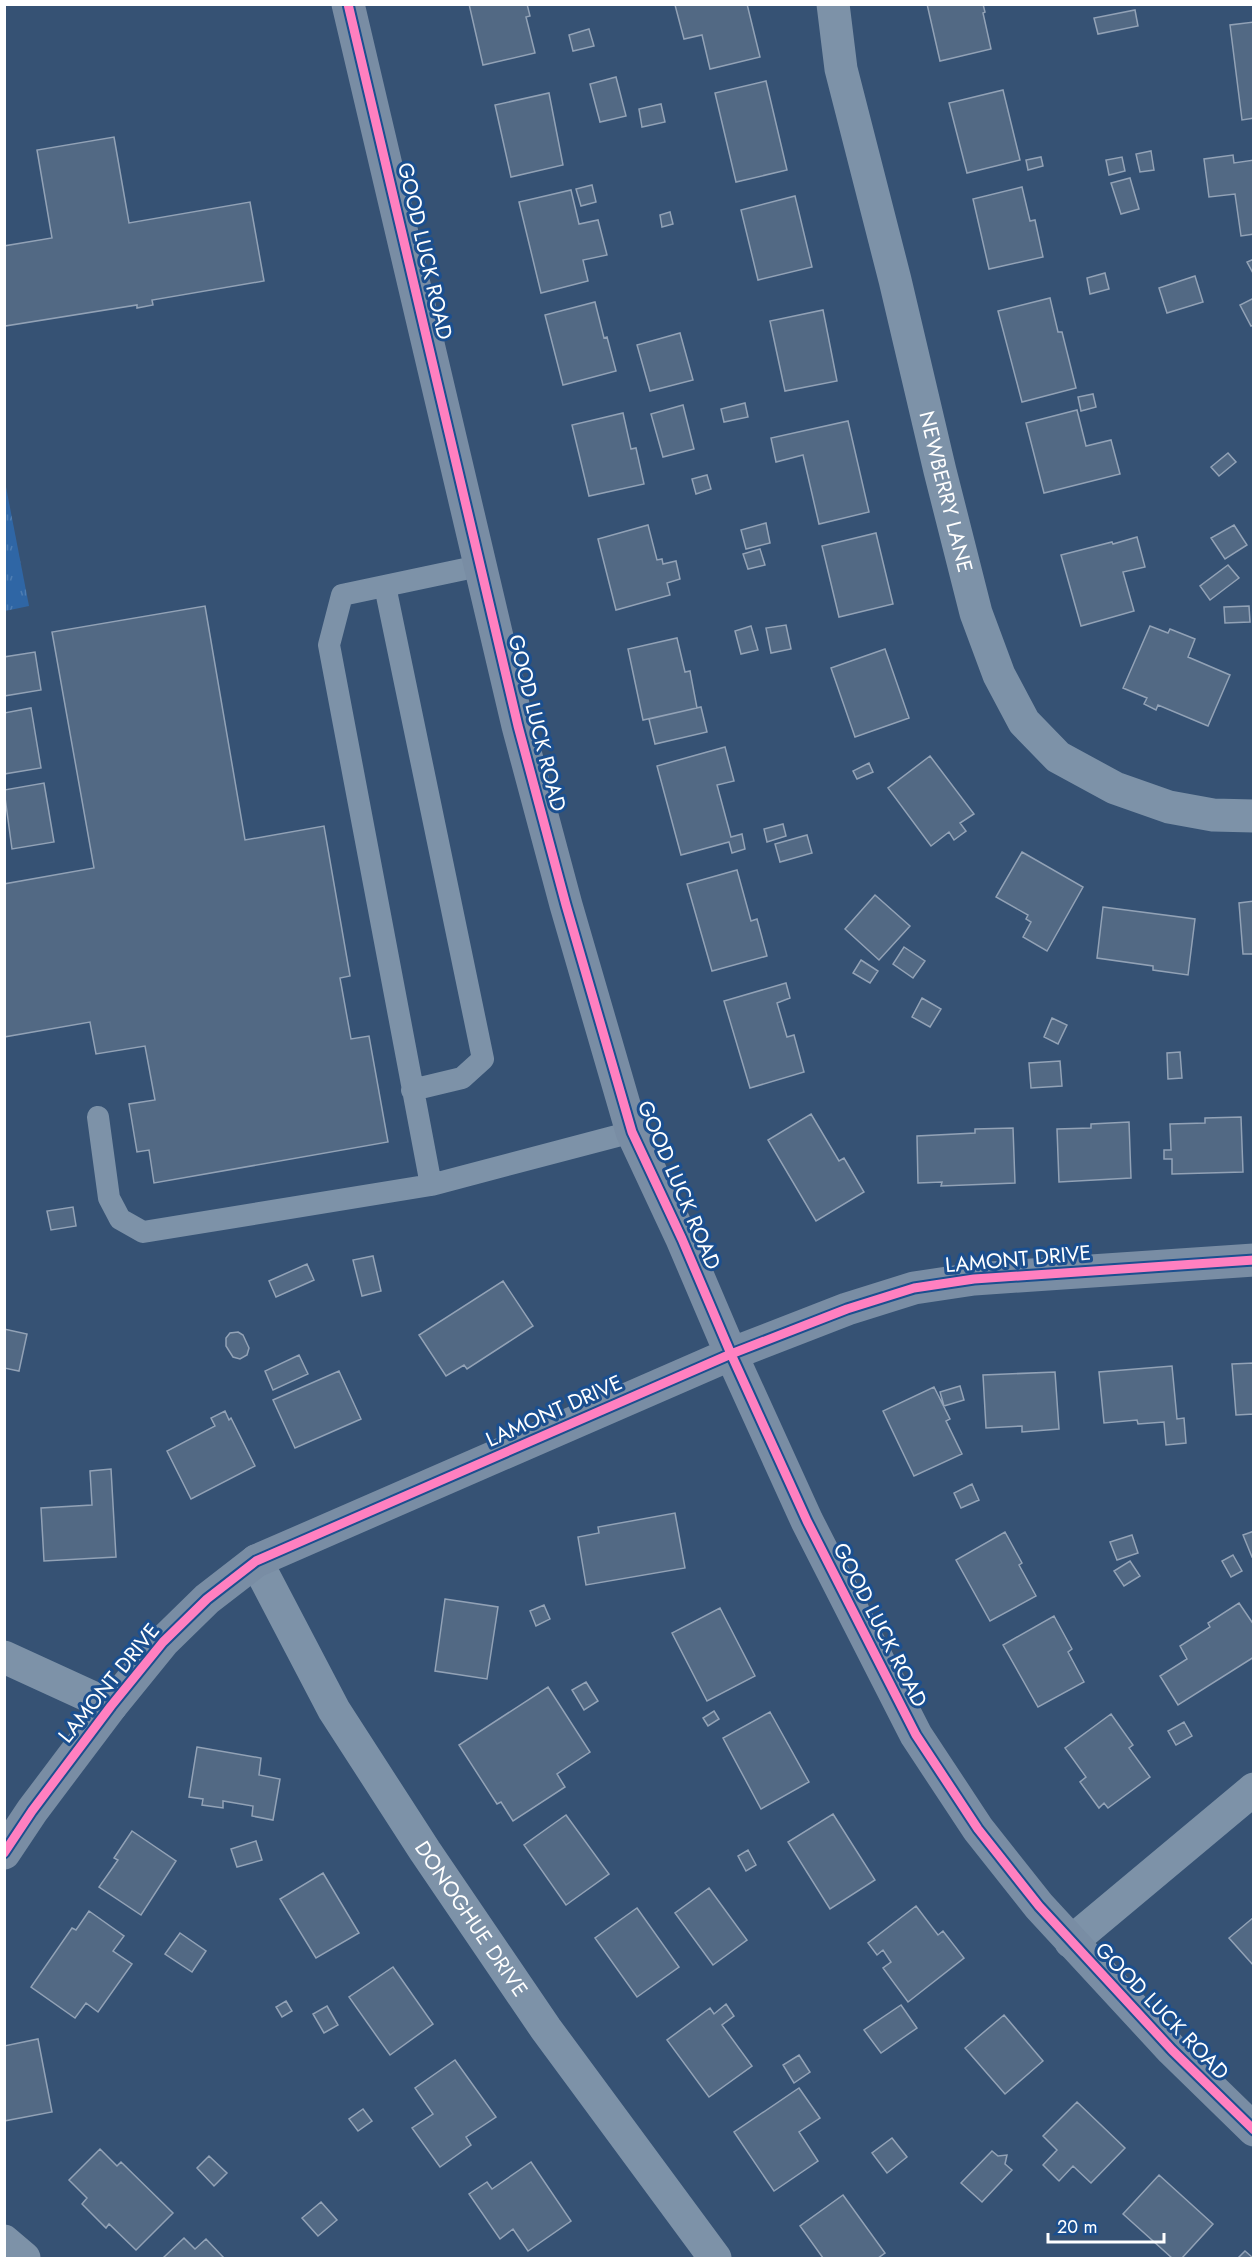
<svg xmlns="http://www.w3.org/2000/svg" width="1258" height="2263" font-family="Jost,sans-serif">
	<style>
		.grass { fill: url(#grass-tufts) }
		.building { fill: #526984; stroke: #92a2b6; stroke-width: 1.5 }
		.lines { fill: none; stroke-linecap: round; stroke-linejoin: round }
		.lane { stroke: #7d92a8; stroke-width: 22 }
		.street { stroke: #7d92a8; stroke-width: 33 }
		.secondary { stroke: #798da4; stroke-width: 33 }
		.cycleway-casing { stroke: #1b4f8f; stroke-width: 13 }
		.cycleway { stroke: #ff80c0; stroke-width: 9 }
		.labels { text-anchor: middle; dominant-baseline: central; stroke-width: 6; stroke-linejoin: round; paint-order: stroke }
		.street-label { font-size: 21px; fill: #fff; stroke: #1b4f8f }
	</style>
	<defs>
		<pattern id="grass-tufts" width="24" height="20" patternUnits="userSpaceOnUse" patternTransform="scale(1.5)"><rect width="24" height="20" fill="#2f66a5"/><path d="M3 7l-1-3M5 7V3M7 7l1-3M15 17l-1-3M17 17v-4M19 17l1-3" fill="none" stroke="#4e7db2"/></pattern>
	</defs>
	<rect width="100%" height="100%" fill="#365274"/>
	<!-- grass -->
	<path class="grass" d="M6 487 29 606 5 611 4 488Z"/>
	<!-- building -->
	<path class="building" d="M469 4H527L530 16 526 17 535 53 483 65Z
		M747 4 760 57 710 69 702 35 684 39 675 5Z
		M927 4H983L985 12 983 13 991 49 940 61Z
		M1135 10 1138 26 1098 34 1094 18Z
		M1254 22V118L1242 120 1230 25Z
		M589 29 594 46 573 51 569 35Z
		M616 77 626 116 600 122 590 84Z
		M766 81 787 170 736 182 715 93Z
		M1003 90 1020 160 967 173 949 103Z
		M549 93 563 165 511 177 495 105Z
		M661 104 665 122 642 127 639 109Z
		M114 137 129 223 250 202 264 281 152 300 153 305 137 308V305L5 326 4 246 52 238 37 150Z
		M1151 151 1154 170 1140 172 1136 154Z
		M1233 155 1234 163 1254 160V234L1241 236 1235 194 1209 197 1204 159Z
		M1041 157 1043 166 1028 170 1026 160Z
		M1122 157 1125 171 1109 175 1106 160Z
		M1130 178 1139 209 1121 214 1111 183Z
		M592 185 596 202 581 206 576 189Z
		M1022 187 1030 221 1035 220 1043 257 989 269 973 199Z
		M571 190 579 224 598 220 607 255 583 260 588 281 541 293 519 202Z
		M795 196 812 267 758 280 741 210Z
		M670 212 673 224 662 227 660 215Z
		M1254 259V275L1247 262Z
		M1105 273 1109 289 1090 294 1087 278Z
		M1195 276 1203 302 1167 313 1159 288Z
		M1050 298 1058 332H1062L1076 388 1022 402 998 311Z
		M1254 298V325L1251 326 1240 305Z
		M595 302 604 338 607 337 616 371 563 385 545 315Z
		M823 310 837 381 785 391 770 321Z
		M680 333 693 380 650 391 637 345Z
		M1093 394 1096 407 1081 411 1078 397Z
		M745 403 748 417 724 422 721 409Z
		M683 405 694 449 663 457 651 414Z
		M1077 410 1086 446 1111 440 1120 474 1044 493 1026 423Z
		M623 413 631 449 636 448 644 484 589 496 572 425Z
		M848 421 869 512 819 524 803 455 776 462 771 438Z
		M1228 453 1236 462 1219 476 1211 467Z
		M707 475 711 489 696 494 692 479Z
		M766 523 770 543 746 549 741 530Z
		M648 525 657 560 662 559 663 564 676 561 680 579 667 583 670 595 616 610 598 539Z
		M1234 525 1247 545 1225 559 1211 538Z
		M876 533 893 604 839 617 822 546Z
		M1137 537 1145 567 1123 572 1134 611 1081 626 1061 555 1112 542 1113 544Z
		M760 549 765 565 748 569 743 554Z
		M1228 565 1239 578 1210 600 1200 586Z
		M205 606 245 840 324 826 350 976 340 978 351 1039 369 1036 388 1142 154 1183 149 1150 137 1152 129 1104 155 1100 145 1046 96 1054 90 1022 4 1037V884L94 868 52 632Z
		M1249 606 1250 622 1225 623 1224 607Z
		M786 625 791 649 771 653 766 628Z
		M751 626 758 650 741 654 735 631Z
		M1150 626 1168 633 1170 629 1195 639 1188 657 1230 675 1208 726 1158 705 1156 710 1144 704 1147 698 1123 688Z
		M677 638 685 672 690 671 697 708 643 720 628 649Z
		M885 649 909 718 855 737 831 668Z
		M35 652 41 690 4 696V657Z
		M701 707 707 732 655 744 649 719Z
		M31 708 41 768 4 774V713Z
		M725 747 734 781 717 785 731 837 742 834 745 849 732 853 729 842 681 855 657 766Z
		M930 756 974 814 960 823 966 831 954 840 949 832 931 846 888 788Z
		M869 763 873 772 857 779 853 771Z
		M44 783 54 842 12 849 4 790Z
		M783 824 786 836 767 842 764 829Z
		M807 835 812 853 780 862 775 844Z
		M1022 852 1083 887 1047 951 1023 937 1031 922 1026 919 1028 915 996 897Z
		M737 870 751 921 757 919 767 956 712 971 687 884Z
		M875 895 910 926 879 960 845 929Z
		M1254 901V954H1243L1239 903Z
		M1103 907 1195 919 1188 975 1153 970V966L1097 958Z
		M904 947 925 961 913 978 893 964Z
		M861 960 878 971 870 983 853 973Z
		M786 983 790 998 777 1003 787 1037 794 1035 804 1072 750 1088 724 1001Z
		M922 998 941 1009 930 1027 912 1017Z
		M1052 1018 1067 1025 1058 1044 1044 1037Z
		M1180 1052 1182 1078 1168 1079 1167 1053Z
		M1060 1061 1062 1086 1031 1088 1029 1063Z
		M811 1114 839 1161 844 1158 864 1192 816 1221 768 1140Z
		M1241 1117 1243 1172 1172 1174V1159H1164V1150H1171L1170 1124 1205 1123V1118Z
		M1129 1122 1131 1178 1059 1182 1057 1129 1091 1128V1124Z
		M1013 1128 1015 1183 941 1186 942 1182 918 1183 917 1136 975 1133V1129Z
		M73 1207 76 1226 51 1230 47 1211Z
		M373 1256 381 1291 362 1296 353 1260Z
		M307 1264 314 1280 276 1297 269 1281Z
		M503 1281 533 1326 467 1369 464 1365 446 1376 419 1335Z
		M4 1329 27 1334 19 1371 4 1368Z
		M238 1332 243 1335 249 1348 247 1355 240 1359 233 1357 226 1346V1338L230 1333Z
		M299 1355 308 1374 273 1390 265 1371Z
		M1254 1363V1414L1236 1415 1232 1364Z
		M1172 1366 1177 1419 1184 1418 1186 1443 1166 1445 1164 1422 1138 1424 1137 1420 1104 1423 1099 1372Z
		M339 1371 361 1419 295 1448 273 1400Z
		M1055 1372 1059 1429 1022 1432V1426L986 1428 983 1375Z
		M960 1386 964 1400 944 1406 940 1392Z
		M934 1387 950 1419 946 1421 962 1454 914 1476 883 1411Z
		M225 1411 229 1420 231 1418 255 1466 191 1499 167 1451 215 1426 211 1418Z
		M111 1469 116 1557 44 1561 41 1508 92 1505 90 1471Z
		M972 1484 979 1500 961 1508 954 1493Z
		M675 1513 685 1568 586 1585 578 1537 599 1533 598 1527Z
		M1254 1531V1556L1252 1557 1243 1535Z
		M1005 1532 1022 1563 1019 1565 1036 1596 990 1621 956 1560Z
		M1132 1535 1138 1553 1117 1560 1110 1542Z
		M1233 1555 1242 1571 1231 1577 1222 1561Z
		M1130 1561 1140 1576 1124 1586 1114 1571Z
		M445 1599 498 1607 487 1679 435 1671Z
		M1239 1603 1254 1625V1657L1178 1705 1160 1676 1187 1659 1180 1646 1210 1627 1208 1623Z
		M544 1605 550 1619 536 1626 530 1611Z
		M720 1608 755 1676 707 1701 672 1633Z
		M1054 1616 1072 1649 1068 1652 1084 1682 1038 1707 1003 1645Z
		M586 1682 598 1701 584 1710 572 1690Z
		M548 1687 590 1752 557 1774 565 1787 513 1821 501 1802 497 1804 459 1745Z
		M714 1711 719 1719 708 1726 703 1718Z
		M770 1712 809 1782 761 1809 723 1738Z
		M1111 1714 1133 1745 1129 1748 1150 1777 1108 1808 1104 1803 1099 1808 1080 1782 1086 1777 1065 1748Z
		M1184 1722 1192 1736 1176 1745 1168 1731Z
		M197 1747 261 1758 259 1775 280 1779 273 1820 252 1816 253 1806 223 1801V1808L202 1805 203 1799 189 1797Z
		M833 1814 875 1880 830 1909 788 1842Z
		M566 1815 609 1874 566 1905 524 1845Z
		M132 1831 176 1861 141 1915 99 1887 118 1860 114 1858Z
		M256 1841 262 1860 237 1867 231 1849Z
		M748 1850 756 1865 746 1871 738 1856Z
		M323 1873 359 1933 316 1958 280 1899Z
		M709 1888 747 1940 713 1965 675 1913Z
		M916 1906 938 1935 943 1931 964 1958 908 2002 883 1968 891 1962 883 1950 877 1955 868 1943Z
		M637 1908 679 1967 637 1997 595 1938Z
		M89 1911 124 1936 113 1951 132 1964 98 2012 86 2003 75 2018 31 1987 72 1928 76 1930Z
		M1254 1917V1966L1229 1938Z
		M180 1933 206 1951 192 1972 165 1954Z
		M393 1967 433 2024 390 2055 349 1997Z
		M286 2001 292 2011 282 2017 276 2007Z
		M726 2004 734 2016 722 2025 752 2066 709 2097 667 2040 710 2008 714 2014Z
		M901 2005 917 2028 881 2053 864 2030Z
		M327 2006 338 2025 324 2033 313 2014Z
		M1004 2015 1043 2061 1005 2094 965 2048Z
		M38 2039 52 2112 4 2121V2046Z
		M799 2055 810 2072 794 2083 783 2065Z
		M455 2060 496 2117 466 2137 471 2145 440 2167 412 2128 433 2114 415 2088Z
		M799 2088 820 2118 799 2132 818 2161 774 2191 734 2132Z
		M1077 2102 1125 2148 1091 2183 1073 2166 1059 2181 1043 2165 1057 2150 1043 2136Z
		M363 2109 372 2121 358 2131 349 2119Z
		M892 2138 907 2157 887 2173 872 2153Z
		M100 2149 117 2166 121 2162 173 2213 136 2250 109 2224 106 2228 82 2204 87 2198 69 2180Z
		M992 2151 998 2156 1007 2155 1005 2164 1012 2170 982 2202 961 2183Z
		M209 2156 227 2173 214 2186 197 2168Z
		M531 2162 571 2221 528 2251 513 2229 500 2239 469 2194 487 2182 492 2189Z
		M1159 2175 1213 2224 1182 2258H1172L1123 2214Z
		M843 2195 885 2253 878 2258H823L800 2226Z
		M321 2202 337 2220 318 2236 302 2218Z
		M184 2238 195 2249 206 2239 224 2258H163Z
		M1245 2251 1253 2258H1238Z"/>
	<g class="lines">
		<!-- lane -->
		<path class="lane" d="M479 566 342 595 329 645 431 1185 632 1132
			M385 586 483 1059 462 1078 412 1090
			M98 1117 109 1198 120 1219 143 1232 431 1185"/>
		<!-- street -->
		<g class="street">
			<path id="s1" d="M833 4 841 69 895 280 940 471 976 613 999 675 1024 722 1058 757 1115 788 1169 807 1213 815 1254 816"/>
			<path id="s2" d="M256 1561 334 1710 425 1851 546 2029 715 2258"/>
			<path d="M4 1657 111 1706"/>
			<path d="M1071 1942 1254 1789"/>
			<path d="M4 2241 24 2258"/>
		</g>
		<!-- secondary -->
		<path class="secondary" d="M348 4 518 726 566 905 632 1132 682 1239 731 1354 807 1521 916 1735 978 1829 1039 1906 1172 2050 1254 2130
			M4 1853 32 1811 111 1706 163 1642 207 1599 256 1561 731 1354 847 1309 914 1288 974 1279 1254 1260"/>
		<defs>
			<path id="cycleway" d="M348 4 518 726 566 905 632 1132 682 1239 731 1354 807 1521 916 1735 978 1829 1039 1906 1172 2050 1254 2130
				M4 1853 32 1811 111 1706 163 1642 207 1599 256 1561 731 1354 847 1309 914 1288 974 1279 1254 1260"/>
		</defs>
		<!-- cycleway casing -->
		<use href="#cycleway" class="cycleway-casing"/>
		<!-- cycleway -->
		<use href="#cycleway" class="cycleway"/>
	</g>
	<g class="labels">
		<!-- street labels -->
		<g class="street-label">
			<text transform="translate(425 251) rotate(77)">GOOD LUCK ROAD</text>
			<text stroke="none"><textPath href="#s1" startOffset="501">NEWBERRY LANE</textPath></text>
			<text transform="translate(537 723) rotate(76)">GOOD LUCK ROAD</text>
			<text transform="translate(679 1185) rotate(67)">GOOD LUCK ROAD</text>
			<text transform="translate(1018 1259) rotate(-5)">LAMONT DRIVE</text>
			<text transform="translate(554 1411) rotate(-24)">LAMONT DRIVE</text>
			<text transform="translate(880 1625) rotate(63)">GOOD LUCK ROAD</text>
			<text transform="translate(109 1683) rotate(-51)">LAMONT DRIVE</text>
			<text stroke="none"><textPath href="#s2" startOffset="418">DONOGHUE DRIVE</textPath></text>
			<text transform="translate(1162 2011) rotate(46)">GOOD LUCK ROAD</text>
		</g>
	</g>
	<!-- border -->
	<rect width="1258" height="2263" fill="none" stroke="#ffffff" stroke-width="12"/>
	<!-- scale -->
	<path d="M1048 2233v9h116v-9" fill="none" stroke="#ffffff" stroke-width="3"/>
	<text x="1057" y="2233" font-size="18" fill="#ffffff" stroke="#1b4f8f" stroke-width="4.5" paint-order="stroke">20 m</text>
</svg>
